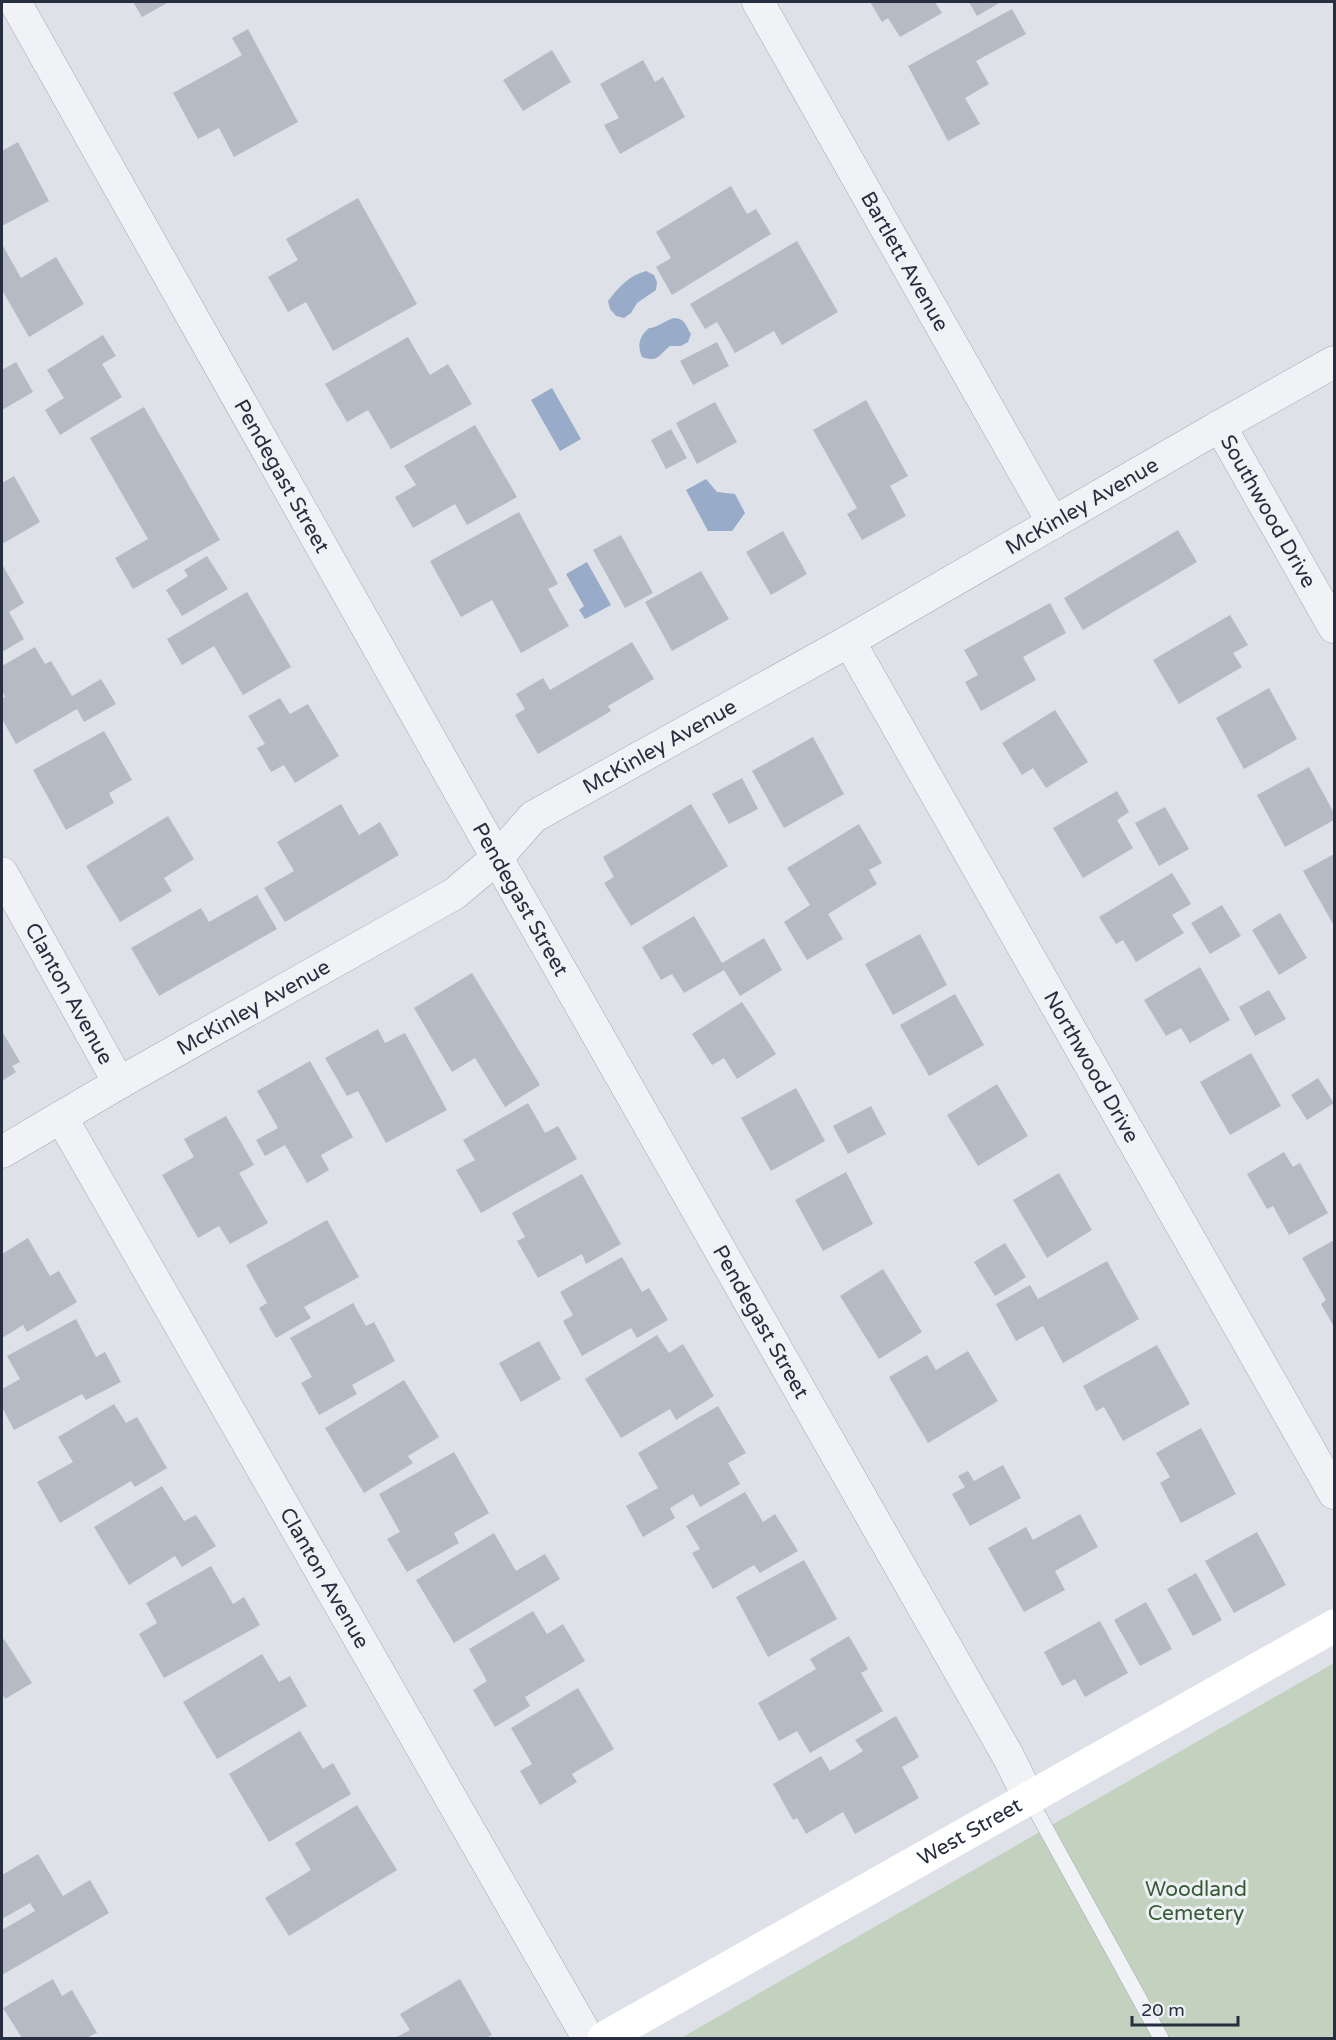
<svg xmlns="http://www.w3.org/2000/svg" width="1336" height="2040" font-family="'Varela Round',sans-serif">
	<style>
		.green { fill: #c2d2bf }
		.water { fill: #98acc9 }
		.building { fill: #b5bac5 }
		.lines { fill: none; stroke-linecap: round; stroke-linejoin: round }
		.service-casing { stroke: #a3a8b2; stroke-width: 16 }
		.minor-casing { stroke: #a3a8b2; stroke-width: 33 }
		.service { stroke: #f1f2f6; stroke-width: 15 }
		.minor { stroke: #f1f2f6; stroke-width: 32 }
		.secondary { stroke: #fff; stroke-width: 33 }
		.labels { text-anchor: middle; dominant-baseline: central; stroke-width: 6; stroke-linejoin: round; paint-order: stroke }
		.street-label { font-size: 21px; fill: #272e3f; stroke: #edf0f5 }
		.park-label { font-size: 21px; fill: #385b34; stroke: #edf0f5 }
	</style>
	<rect width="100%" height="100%" fill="#dee1e8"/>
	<!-- green -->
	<path class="green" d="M1334 1663V2038H681Z"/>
	<!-- water -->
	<path class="water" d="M646 271 654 275 657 282 656 290 637 303 631 313 624 318 616 316 610 309 608 301C619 287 628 276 646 271Z
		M674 318C686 319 685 325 691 334L688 342 681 346H670C658 355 659 363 642 357 637 345 639 337 649 328 657 328 666 320 674 318Z
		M552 388 581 439 560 451 531 400Z
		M706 479 717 492 735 494 745 513 732 531H708L686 490Z
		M587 562 611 605 585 619 579 610 584 606 566 574Z"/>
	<!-- building -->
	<path class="building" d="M133 2H169L142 17Z
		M870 2H935L942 13 900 37 888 18 882 22Z
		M969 2H1001L977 16Z
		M1012 9 1026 34 976 61 989 84 965 98 980 124 948 141 908 66Z
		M248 29 298 122 234 157 219 128 198 139 173 93 242 55 232 38Z
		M552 50 571 82 523 111 503 80Z
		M643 60 655 82 663 77 685 117 620 154 604 125 619 118 600 84Z
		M18 142 49 201 2 226V151Z
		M731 186 747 214 756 209 771 234 672 295 656 267 671 258 656 232Z
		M358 198 417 304 333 351 306 302 288 312 268 277 298 260 286 239Z
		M797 241 838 312 782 345 774 331 735 353 717 322 705 329 690 304Z
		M2 244 21 278 56 257 84 304 29 337 2 290Z
		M103 335 116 356 102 364 122 397 60 435 45 410 64 398 47 370Z
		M408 337 430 375 448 364 472 404 391 449 368 410 347 422 325 384Z
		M717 342 729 366 693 385 680 361Z
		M16 362 33 392 2 410V370Z
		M866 400 908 476 890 486 906 516 862 540 847 514 857 508 813 430Z
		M715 402 737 442 697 464 676 423Z
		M144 407 220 540 133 589 115 558 148 539 90 438Z
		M475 425 517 497 467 525 455 504 413 528 395 497 416 485 404 466Z
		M671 429 687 458 666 469 651 440Z
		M14 476 40 522 2 544V483Z
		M519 512 558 584 548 589 569 626 521 653 492 600 461 617 430 561Z
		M1178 530 1197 562 1083 630 1064 598Z
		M783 531 807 574 771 595 746 552Z
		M621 535 653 593 625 608 593 550Z
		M207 556 228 589 182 616 166 590 188 576 184 570Z
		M2 564 24 603 9 612 24 639 2 652Z
		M701 571 729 619 672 651 645 602Z
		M247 592 291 667 243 695 214 646 182 665 167 639Z
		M1050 603 1066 633 1023 657 1036 680 981 711 965 682 978 675 964 650Z
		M1230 615 1248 645 1233 653 1242 667 1179 704 1153 660Z
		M632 642 654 679 608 706 611 711 538 754 515 715 525 709 516 694 543 678 550 690Z
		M35 647 45 664 51 661 72 696 101 679 116 704 84 722 77 709 16 744 2 719V699L5 697 2 690V666Z
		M1269 688 1297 739 1244 769 1216 718Z
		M280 698 290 714 308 704 339 756 295 783 284 765 271 772 257 748 265 744 248 716Z
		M1055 710 1088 762 1046 788 1033 768 1022 775 1002 743Z
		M104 731 132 780 109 793 114 803 66 830 33 770Z
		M813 737 844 794 784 828 752 771Z
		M1309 767 1334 813V820L1285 847 1257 795Z
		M742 778 758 809 729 824 712 794Z
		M1117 791 1129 812 1117 820 1133 848 1083 878 1053 828Z
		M341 804 359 835 380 822 399 855 285 922 264 888 294 871 277 842Z
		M691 804 728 866 631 926 604 883 614 877 603 857Z
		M1165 807 1189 849 1159 866 1135 823Z
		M168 816 194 859 164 878 172 891 120 922 86 866Z
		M859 824 882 863 869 870 877 884 828 914 843 939 807 960 784 922 810 905 787 868Z
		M1334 854V923L1333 924 1303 871Z
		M1172 873 1191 904 1172 915 1184 933 1136 962 1123 940 1116 944 1099 917Z
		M257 895 277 929 159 996 131 948 201 908 209 922Z
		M1222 905 1241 936 1210 954 1191 923Z
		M1280 913 1307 958 1279 975 1252 930Z
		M694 916 722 963 764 938 782 970 740 996 724 970 684 993 672 974 661 980 642 947Z
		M920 934 947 985 893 1015 865 964Z
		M1200 967 1230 1020 1190 1043 1181 1028 1166 1036 1144 1000Z
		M472 973 540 1085 505 1107 475 1058 452 1072 414 1008Z
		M1269 990 1286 1019 1255 1036 1239 1007Z
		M955 994 984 1045 929 1076 900 1025Z
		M742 1002 776 1054 737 1079 724 1058 712 1065 692 1034Z
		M378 1029 385 1043 405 1033 447 1110 386 1143 358 1091 347 1096 325 1058Z
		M2 1031 20 1062 12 1066 16 1072 2 1081Z
		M1251 1053 1281 1106 1230 1135 1200 1082Z
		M310 1061 353 1137 321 1155 329 1170 307 1183 285 1145 265 1156 256 1140 278 1128 257 1091Z
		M1318 1078 1334 1103 1307 1120 1291 1095Z
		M997 1084 1028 1136 978 1166 947 1115Z
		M796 1088 825 1141 771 1171 741 1118Z
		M528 1103 545 1133 558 1126 577 1159 481 1213 456 1170 475 1160 463 1140Z
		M871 1106 886 1134 848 1154 833 1126Z
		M226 1116 254 1165 239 1173 268 1223 230 1244 219 1226 198 1238 162 1175 194 1157 184 1139Z
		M1284 1152 1293 1167 1300 1163 1328 1213 1289 1235 1273 1206 1267 1209 1247 1174Z
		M846 1172 873 1224 823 1251 795 1200Z
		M1059 1173 1092 1230 1047 1258 1013 1200Z
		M582 1174 621 1244 586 1264 582 1254 538 1278 517 1241 525 1237 512 1213Z
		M327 1220 359 1277 304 1307 311 1318 276 1338 259 1308 267 1303 246 1265Z
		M28 1238 50 1276 59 1271 77 1302 27 1332 23 1325 2 1338V1254Z
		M1334 1240V1327L1321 1304 1326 1300 1302 1258Z
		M1005 1243 1026 1277 995 1296 974 1262Z
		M622 1257 642 1292 649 1288 668 1320 637 1338 631 1328 582 1356 563 1321 573 1315 560 1292Z
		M1107 1261 1139 1319 1063 1363 1043 1326 1016 1341 996 1304 1030 1285 1038 1299Z
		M883 1269 922 1332 879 1359 840 1296Z
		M353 1303 366 1326 374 1322 395 1361 352 1385 357 1394 319 1415 301 1383 312 1377 290 1338Z
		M76 1319 96 1357 105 1352 121 1382 86 1400 82 1394 14 1430 2 1407V1389L20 1379 7 1356Z
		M657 1335 669 1353 683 1344 714 1396 676 1420 670 1409 621 1438 585 1379Z
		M539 1341 561 1379 521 1402 499 1363Z
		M1157 1345 1190 1404 1123 1441 1104 1407 1096 1411 1083 1386Z
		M968 1351 998 1401 928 1443 889 1377 927 1355 936 1370Z
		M404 1380 439 1437 408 1456 413 1463 364 1493 325 1428Z
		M114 1404 126 1423 137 1417 167 1468 135 1487 131 1481 60 1523 37 1482 73 1462 58 1437Z
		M718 1406 746 1453 728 1463 740 1484 700 1507 693 1494 670 1508 675 1518 643 1537 626 1506 658 1488 638 1453Z
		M1201 1428 1236 1494 1181 1523 1160 1483 1170 1477 1156 1453Z
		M454 1452 489 1513 454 1533 459 1543 407 1572 387 1539 400 1532 379 1494Z
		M1003 1465 1021 1498 970 1526 952 1494 965 1487 958 1476 968 1471 974 1481Z
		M162 1486 184 1521 196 1515 216 1546 182 1567 175 1556 129 1585 94 1527Z
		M745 1492 763 1522 775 1514 798 1551 760 1573 754 1565 713 1589 692 1553 700 1549 686 1526Z
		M1080 1514 1098 1547 1055 1571 1065 1590 1024 1612 988 1548 1026 1527 1033 1540Z
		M1257 1532 1286 1585 1234 1613 1205 1561Z
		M494 1533 516 1571 545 1554 560 1579 454 1643 416 1580Z
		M804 1560 837 1619 768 1657 736 1597Z
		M211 1566 233 1604 244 1597 260 1625 164 1678 139 1634 157 1623 146 1603Z
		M1196 1573 1222 1620 1193 1636 1167 1589Z
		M1146 1602 1172 1649 1140 1666 1114 1620Z
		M533 1611 547 1634 563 1624 585 1661 525 1697 530 1706 495 1727 473 1690 487 1681 469 1649Z
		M1100 1621 1128 1673 1085 1697 1075 1679 1062 1686 1044 1652Z
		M849 1636 868 1669 861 1673 883 1711 810 1753 797 1731 779 1741 758 1703 816 1669 810 1659Z
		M4 1639 32 1683 5 1699 2 1692V1641Z
		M262 1654 279 1682 290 1676 307 1706 217 1759 183 1702Z
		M578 1688 614 1749 572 1774 577 1782 540 1805 520 1771 532 1764 511 1728Z
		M896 1716 919 1757 902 1767 919 1798 855 1834 843 1812 806 1834 797 1818 793 1820 773 1784 821 1756 830 1771 863 1751 855 1740Z
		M300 1731 323 1769 333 1763 351 1794 269 1842 229 1774Z
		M357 1805 397 1870 289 1936 265 1898 311 1870 295 1843Z
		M38 1854 63 1896 90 1880 109 1913 2 1975V1930L35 1911 30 1903 2 1919V1875Z
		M53 1979 62 1996 72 1990 97 2033 86 2038H22L3 2008Z
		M460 1979 492 2035 486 2038H395L410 2030 400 2014Z"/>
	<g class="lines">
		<defs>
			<path id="service" d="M1029 1798 1161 2038"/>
			<g id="minor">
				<path id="s1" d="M15 2 497 858 1008 1756 1029 1798"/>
				<path id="s2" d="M758 2 1053 523"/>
				<path id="s3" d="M1220 426 1334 627"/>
				<path id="s4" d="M849 641 1334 1493"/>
				<path id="s5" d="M2 873 119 1083"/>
				<path id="s6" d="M61 1117 588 2038"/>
				<path id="s7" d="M2 1152 119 1083 454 894 497 858 533 817 849 641 1220 426 1334 362"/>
			</g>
		</defs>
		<!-- service casing -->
		<use href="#service" class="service-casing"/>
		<!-- minor casing -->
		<use href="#minor" class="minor-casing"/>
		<!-- service -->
		<use href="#service" class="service"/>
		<!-- minor -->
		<use href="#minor" class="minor"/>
		<!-- secondary -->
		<path class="secondary" id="s8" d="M604 2038 1334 1626"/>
	</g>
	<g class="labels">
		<!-- street labels -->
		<g class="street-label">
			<text stroke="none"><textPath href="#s2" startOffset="298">Bartlett Avenue</textPath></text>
			<text stroke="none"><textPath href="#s1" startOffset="544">Pendegast Street</textPath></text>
			<text stroke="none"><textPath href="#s7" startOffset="1262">McKinley Avenue</textPath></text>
			<text stroke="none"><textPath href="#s3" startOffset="98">Southwood Drive</textPath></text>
			<text stroke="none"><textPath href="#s7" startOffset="776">McKinley Avenue</textPath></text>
			<text stroke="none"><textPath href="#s1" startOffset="1030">Pendegast Street</textPath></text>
			<text stroke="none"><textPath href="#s5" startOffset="138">Clanton Avenue</textPath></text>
			<text stroke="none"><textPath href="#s7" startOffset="290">McKinley Avenue</textPath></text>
			<text stroke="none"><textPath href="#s4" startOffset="490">Northwood Drive</textPath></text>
			<text stroke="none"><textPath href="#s1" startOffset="1516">Pendegast Street</textPath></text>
			<text stroke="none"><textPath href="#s6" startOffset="531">Clanton Avenue</textPath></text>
			<text stroke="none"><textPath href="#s8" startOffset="420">West Street</textPath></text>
		</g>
		<!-- park labels -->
		<g class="park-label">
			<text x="1196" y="1889">Woodland<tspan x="1196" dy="24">Cemetery</tspan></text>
		</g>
	</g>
	<!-- border -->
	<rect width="1336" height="2040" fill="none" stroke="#272e3f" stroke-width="6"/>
	<!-- scale -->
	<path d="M1132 2016v9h106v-9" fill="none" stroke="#272e3f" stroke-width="3"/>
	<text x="1141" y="2016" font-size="18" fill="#272e3f" stroke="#edf0f5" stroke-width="4.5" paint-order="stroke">20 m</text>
</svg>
